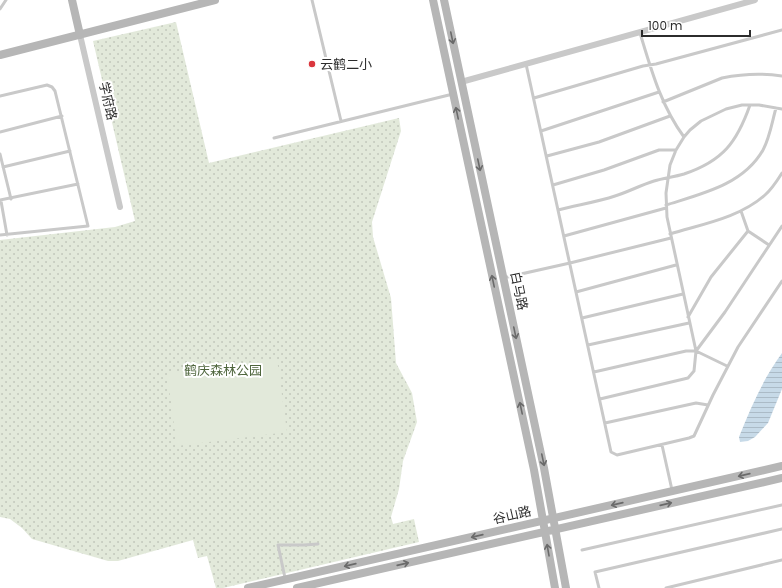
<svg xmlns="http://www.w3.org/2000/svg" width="782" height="588" font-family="Poppins,'Noto Sans SC',sans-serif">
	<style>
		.park { fill: url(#park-dots) }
		.pitch { fill: #e2e9da }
		.water { fill: url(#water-rules) }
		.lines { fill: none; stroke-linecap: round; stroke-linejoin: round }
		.lane { stroke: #c9c9c9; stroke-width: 3 }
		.street { stroke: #c9c9c9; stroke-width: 6 }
		.secondary { stroke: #b6b6b6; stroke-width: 8 }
		.oneway { stroke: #6a6a6a }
		.poi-dot { fill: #da373d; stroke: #fff; stroke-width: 1.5 }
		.labels { text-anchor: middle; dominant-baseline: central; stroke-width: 4; stroke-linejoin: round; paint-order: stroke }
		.poi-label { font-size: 13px; fill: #2c2c2c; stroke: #fff; text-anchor: start }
		.street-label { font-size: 13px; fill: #2c2c2c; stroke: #fff }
		.park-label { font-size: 13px; fill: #4e653c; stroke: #fff }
	</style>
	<defs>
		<pattern id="park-dots" width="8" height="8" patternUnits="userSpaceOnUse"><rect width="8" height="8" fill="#e2e9da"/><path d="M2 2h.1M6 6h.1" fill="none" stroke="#c2c8bb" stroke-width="1.8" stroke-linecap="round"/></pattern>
		<pattern id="water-rules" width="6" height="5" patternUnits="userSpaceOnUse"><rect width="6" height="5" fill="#c7dae8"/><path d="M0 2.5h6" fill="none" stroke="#abbbc7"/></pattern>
	</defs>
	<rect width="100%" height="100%" fill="#fff"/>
	<!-- park -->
	<path class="park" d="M176 22 209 163 399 118 401 131 372 222 373 237 391 298 396 363 412 393 417 422 403 461 399 489 391 517 393 524 414 519 419 542 223 588H216L207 556 198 558 193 540 118 561H108L32 539 22 528 10 519 0 517V240L115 227 135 221 93 41Z"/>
	<!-- pitch -->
	<path class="pitch" d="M277 359 287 432 177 446 167 373Z"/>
	<!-- water -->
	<path class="water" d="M782 353V389L768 423 755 437 748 441 740 442 739 437C751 407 763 379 782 353Z"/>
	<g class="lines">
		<!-- lane -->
		<path class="lane" d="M312 0 341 121
			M0 9 6 0
			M640 33C651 69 661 106 684 137
			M526 64 611 452 617 455 689 438 694 436 713 395 738 347 782 281
			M0 96 47 85 52 87 55 91 88 226 0 235
			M534 98 643 66 656 64 782 30
			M663 102 722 78C742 74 762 73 782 76
			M541 131 659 92
			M0 132 62 116
			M274 138 453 94
			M0 154 11 199
			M547 156 599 142 670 116
			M3 167 70 151
			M553 185 604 170 659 150H676
			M0 200 78 184
			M1 201 7 235
			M666 205C701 194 743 185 763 150 770 137 772 122 776 108
			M558 210C577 205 597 202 615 196 628 192 641 185 654 181 664 178 674 177 684 174 723 161 737 142 750 105
			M741 211 748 231 769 245
			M670 234C702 224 739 218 765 195 772 189 777 181 782 173
			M564 236 666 208
			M503 278 570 263 671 238
			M576 292 676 265
			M688 317 711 277 748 231
			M582 318 683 294
			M588 345 689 323
			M696 351 725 312 782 226
			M594 372 686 351H696L727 366
			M600 399 688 378 694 371 696 351 667 217 666 193 670 165 676 150 684 137 690 130 701 121 726 109 742 105H759L782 109
			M605 423 696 403 708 405
			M662 445 672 490
			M582 550 782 505
			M285 578 278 545H304L318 544
			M599 588 595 572 782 529
			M666 588 782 560"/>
		<!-- street -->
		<path class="street" d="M80 35 120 207
			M461 82 755 0"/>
		<!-- secondary -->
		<path class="secondary" d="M72 0 80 35
			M433 0 534 470 555 588
			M444 0 544 468 566 588
			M0 55 215 0
			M248 588 782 466
			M297 588 782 478"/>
	</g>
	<!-- one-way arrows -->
	<defs><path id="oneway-shaft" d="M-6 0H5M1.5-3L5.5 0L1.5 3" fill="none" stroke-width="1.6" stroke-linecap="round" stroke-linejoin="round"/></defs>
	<g class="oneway">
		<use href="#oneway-shaft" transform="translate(452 38) rotate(78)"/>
		<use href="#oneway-shaft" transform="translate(457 113) rotate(-102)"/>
		<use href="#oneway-shaft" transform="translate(479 165) rotate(78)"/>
		<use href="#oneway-shaft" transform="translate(493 281) rotate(-102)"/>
		<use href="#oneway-shaft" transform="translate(515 333) rotate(78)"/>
		<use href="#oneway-shaft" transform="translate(521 408) rotate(-102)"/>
		<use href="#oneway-shaft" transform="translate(543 460) rotate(78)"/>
		<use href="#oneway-shaft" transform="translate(744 475) rotate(167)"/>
		<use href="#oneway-shaft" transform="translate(617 504) rotate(167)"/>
		<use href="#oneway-shaft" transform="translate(666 504) rotate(-13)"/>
		<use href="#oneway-shaft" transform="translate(477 536) rotate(167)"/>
		<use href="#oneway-shaft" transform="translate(548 550) rotate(-100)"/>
		<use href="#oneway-shaft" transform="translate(403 564) rotate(-13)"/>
		<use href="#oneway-shaft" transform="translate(350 565) rotate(167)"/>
	</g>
	<!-- markers -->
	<circle class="poi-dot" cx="312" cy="64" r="4"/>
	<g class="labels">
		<!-- poi labels -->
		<g class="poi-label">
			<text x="320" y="64">云鹤二小</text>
		</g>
		<!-- street labels -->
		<g class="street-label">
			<text transform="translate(108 101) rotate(77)">学府路</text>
			<text transform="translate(519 291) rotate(78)">白马路</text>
			<text transform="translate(512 515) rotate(-13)">谷山路</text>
		</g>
		<!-- park labels -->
		<g class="park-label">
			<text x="223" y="370">鹤庆森林公园</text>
		</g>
	</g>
	<!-- scale -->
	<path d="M642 30v6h108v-6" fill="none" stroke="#2c2c2c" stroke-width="2"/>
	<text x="648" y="30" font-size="12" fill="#2c2c2c" stroke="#ffffff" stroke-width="3" paint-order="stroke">100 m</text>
</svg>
